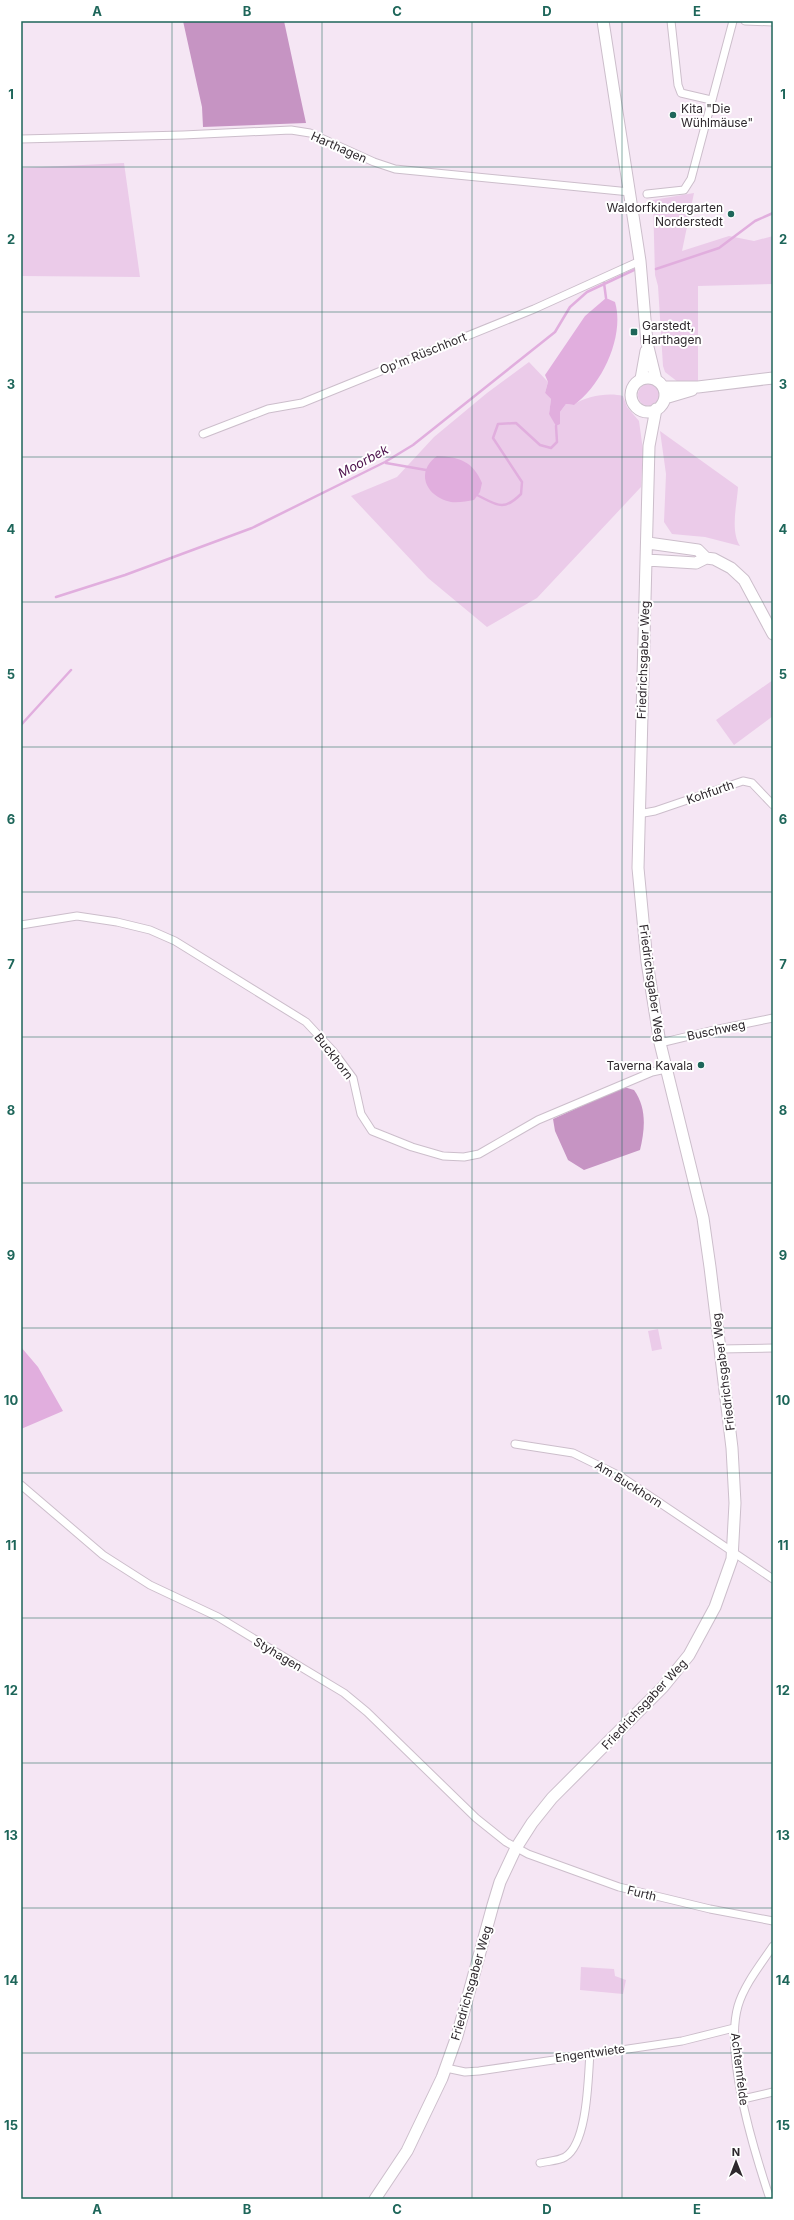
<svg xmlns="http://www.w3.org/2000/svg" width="794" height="2220" font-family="Inter,sans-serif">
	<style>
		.green { fill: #ebcbe9 }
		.forest { fill: #c694c3 }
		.water { fill: #e1aede }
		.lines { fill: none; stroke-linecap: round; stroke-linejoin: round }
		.stream { stroke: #e1aede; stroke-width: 2.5 }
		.street-casing { stroke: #ccbecb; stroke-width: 9 }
		.secondary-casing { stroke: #ccbecb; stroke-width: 13 }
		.street { stroke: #fff; stroke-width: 7 }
		.secondary { stroke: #fff; stroke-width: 11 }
		.grid { fill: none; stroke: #1e665a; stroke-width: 1; stroke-opacity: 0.55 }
		.poi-dot { fill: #1e665a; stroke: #fff; stroke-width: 1.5 }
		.labels { text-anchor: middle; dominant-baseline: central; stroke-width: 4; stroke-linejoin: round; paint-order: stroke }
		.poi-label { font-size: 12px; fill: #2e282d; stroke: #fff; text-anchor: start }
		.street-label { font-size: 12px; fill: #2e282d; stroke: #fff }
		.water-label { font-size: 13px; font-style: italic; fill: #4d114c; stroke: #fff }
		.neatline { fill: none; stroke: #1e665a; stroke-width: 1.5 }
		.grid-label { font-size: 13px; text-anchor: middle; font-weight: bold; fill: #1e665a }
	</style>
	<rect width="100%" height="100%" fill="#f5e6f4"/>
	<!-- green -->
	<path class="green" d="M124 163 140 277 21 276V168Z
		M694 193 682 251 729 236 754 241 773 236V284L698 286V382H678L665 372 663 366 658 286 655 275 653 200Z
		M529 362 548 382 545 393 551 399 549 414 560 423V412L566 404 573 405C586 396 609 392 623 396L627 407 639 421 643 450 641 487 537 598 487 627 428 578 351 496 397 477 434 437 487 393Z
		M638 395a11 11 0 1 1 22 0a11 11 0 1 1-22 0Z
		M660 431 738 487C737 505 730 530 740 546L705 537 672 534 664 522 666 474Z
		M773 680V716L734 745 716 720Z
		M658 1329 662 1349 652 1351 648 1331Z
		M581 1967 614 1969 615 1976 626 1980 623 1994 580 1990Z"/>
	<!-- forest -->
	<path class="forest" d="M183 21H284L306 123 203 127 202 107Z
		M624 1087 634 1090C647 1108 645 1129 640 1150L584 1170 568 1160 555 1131 553 1119Z"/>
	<!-- water -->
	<path class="water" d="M606 298 615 302C625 336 602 385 574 405L566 404 560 412V424L556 426 549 414 551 399 545 393 548 382 545 375 585 316Z
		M437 456C459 457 473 461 482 483L480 492 474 500C467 501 459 503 451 502 427 497 414 473 437 456Z
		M21 1347 38 1367 63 1411 21 1429Z"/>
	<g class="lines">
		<!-- stream -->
		<path class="stream" d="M656 269 719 248 755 221 773 213
			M604 283 606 298
			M386 463 426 470
			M477 495C497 505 503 512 521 494L522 482 493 438 498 424 516 423 540 445 551 448 557 442 556 426
			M56 597 125 575 252 528 385 462 413 445 555 332 570 307 587 292 634 270
			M21 725 71 670"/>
		<defs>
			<path id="street" d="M671 21 678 85 681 93 711 100
				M745 21 773 22
				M21 139 183 135 291 130 310 133 374 162 395 169 630 192
				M647 194 684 190 691 179 733 21
				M203 434 268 409 302 403 534 309 640 261
				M638 814 655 811 743 781 752 783 773 805
				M21 925 77 916 117 922 150 930 175 941 306 1022 333 1051 353 1078 361 1114 372 1131 412 1147 443 1156 464 1157 479 1154 538 1120 652 1072 666 1069
				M660 1043 714 1030 773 1018
				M720 1349 773 1348
				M515 1444 573 1453 620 1476 773 1579
				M21 1485 103 1555 150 1585 218 1617 344 1693 367 1712 476 1818 506 1842 528 1854 619 1887 710 1909 773 1921
				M446 2068 465 2072 479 2071 682 2041 734 2028
				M743 2099 773 2092
				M540 2163C548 2161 558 2161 565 2157 588 2143 588 2077 590 2053
				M770 2199C754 2151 724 2055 738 2006 744 1985 761 1964 773 1946"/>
			<path id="secondary" d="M603 21 640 261 647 343 656 380
				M631 395a17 17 0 1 1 34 0a17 17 0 1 1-34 0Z
				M641 379 646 351
				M663 387H698L773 378
				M665 398 692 390
				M648 543 698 550 706 558 714 559 731 568 744 580 773 634
				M647 560 696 563 706 558
				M375 2199 407 2151 442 2078 457 2036 493 1905 500 1882 516 1848 532 1823 552 1798 663 1687 689 1655 715 1607 732 1559 735 1503 732 1448 710 1267 703 1218 660 1043 647 962 638 868 649 446 656 409"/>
		</defs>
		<!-- street casing -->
		<use href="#street" class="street-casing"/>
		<!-- secondary casing -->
		<use href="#secondary" class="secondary-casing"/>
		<!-- street -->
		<use href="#street" class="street"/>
		<!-- secondary -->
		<use href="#secondary" class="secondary"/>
	</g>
	<!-- grid -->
	<path class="grid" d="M172 21V2199M322 21V2199M472 21V2199M622 21V2199M21 167H773M21 312H773M21 457H773M21 602H773M21 747H773M21 892H773M21 1037H773M21 1183H773M21 1328H773M21 1473H773M21 1618H773M21 1763H773M21 1908H773M21 2053H773"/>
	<!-- markers -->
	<g class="poi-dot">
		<circle cx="673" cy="115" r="4"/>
		<circle cx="731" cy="214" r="4"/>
		<rect x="630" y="328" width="8" height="8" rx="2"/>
		<circle cx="701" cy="1065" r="4"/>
	</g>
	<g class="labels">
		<!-- poi labels -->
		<g class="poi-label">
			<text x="681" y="108">Kita "Die<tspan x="681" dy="14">Wühlmäuse"</tspan></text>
			<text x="723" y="207" text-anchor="end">Waldorfkindergarten<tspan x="723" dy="14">Norderstedt</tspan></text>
			<text x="642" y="325">Garstedt,<tspan x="642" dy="14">Harthagen</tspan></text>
			<text x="693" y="1065" text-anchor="end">Taverna Kavala</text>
		</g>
		<!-- street labels -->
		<g class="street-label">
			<text transform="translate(339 147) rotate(24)">Harthagen</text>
			<text transform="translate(423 353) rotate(-22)">Op'm Rüschhort</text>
			<text transform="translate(643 660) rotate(-88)">Friedrichsgaber Weg</text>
			<text transform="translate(710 792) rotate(-19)">Kohfurth</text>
			<text transform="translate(652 983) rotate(82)">Friedrichsgaber Weg</text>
			<text transform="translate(716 1030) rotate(-12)">Buschweg</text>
			<text transform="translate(334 1056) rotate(52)">Buckhorn</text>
			<text transform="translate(723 1372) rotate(-97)">Friedrichsgaber Weg</text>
			<text transform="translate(629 1484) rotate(32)">Am Buckhorn</text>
			<text transform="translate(278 1654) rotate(31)">Styhagen</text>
			<text transform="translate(644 1704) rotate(-47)">Friedrichsgaber Weg</text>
			<text transform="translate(642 1893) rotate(14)">Furth</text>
			<text transform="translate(471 1983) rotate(-74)">Friedrichsgaber Weg</text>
			<text transform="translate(590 2053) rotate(-8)">Engentwiete</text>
			<text transform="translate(740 2069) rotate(83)">Achternfelde</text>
		</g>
		<!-- water labels -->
		<g class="water-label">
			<text transform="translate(363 461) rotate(-28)">Moorbek</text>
		</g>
	</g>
	<!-- border -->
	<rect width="794" height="2220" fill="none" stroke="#ffffff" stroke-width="44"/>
	<!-- north arrow -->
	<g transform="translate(736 2162)" stroke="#ffffff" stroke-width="3" paint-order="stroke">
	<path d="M0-3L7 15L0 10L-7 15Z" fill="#2e282d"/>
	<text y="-6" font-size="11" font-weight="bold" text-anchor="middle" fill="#2e282d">N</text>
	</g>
	<rect x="22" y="22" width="750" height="2176" class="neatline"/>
	<g class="grid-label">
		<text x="97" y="16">A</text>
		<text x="247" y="16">B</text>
		<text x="397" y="16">C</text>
		<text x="547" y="16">D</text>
		<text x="697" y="16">E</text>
		<text x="11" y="99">1</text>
		<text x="783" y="99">1</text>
		<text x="11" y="244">2</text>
		<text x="783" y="244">2</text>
		<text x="11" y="389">3</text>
		<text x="783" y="389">3</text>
		<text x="11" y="534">4</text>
		<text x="783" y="534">4</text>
		<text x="11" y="679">5</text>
		<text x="783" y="679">5</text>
		<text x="11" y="824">6</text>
		<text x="783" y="824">6</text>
		<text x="11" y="969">7</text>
		<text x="783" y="969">7</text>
		<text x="11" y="1115">8</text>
		<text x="783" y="1115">8</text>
		<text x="11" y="1260">9</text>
		<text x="783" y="1260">9</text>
		<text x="11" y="1405">10</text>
		<text x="783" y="1405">10</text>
		<text x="11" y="1550">11</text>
		<text x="783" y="1550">11</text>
		<text x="11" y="1695">12</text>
		<text x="783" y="1695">12</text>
		<text x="11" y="1840">13</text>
		<text x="783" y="1840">13</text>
		<text x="11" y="1985">14</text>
		<text x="783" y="1985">14</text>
		<text x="11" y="2130">15</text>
		<text x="783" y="2130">15</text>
		<text x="97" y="2214">A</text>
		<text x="247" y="2214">B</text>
		<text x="397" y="2214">C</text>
		<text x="547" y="2214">D</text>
		<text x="697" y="2214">E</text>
	</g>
</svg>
